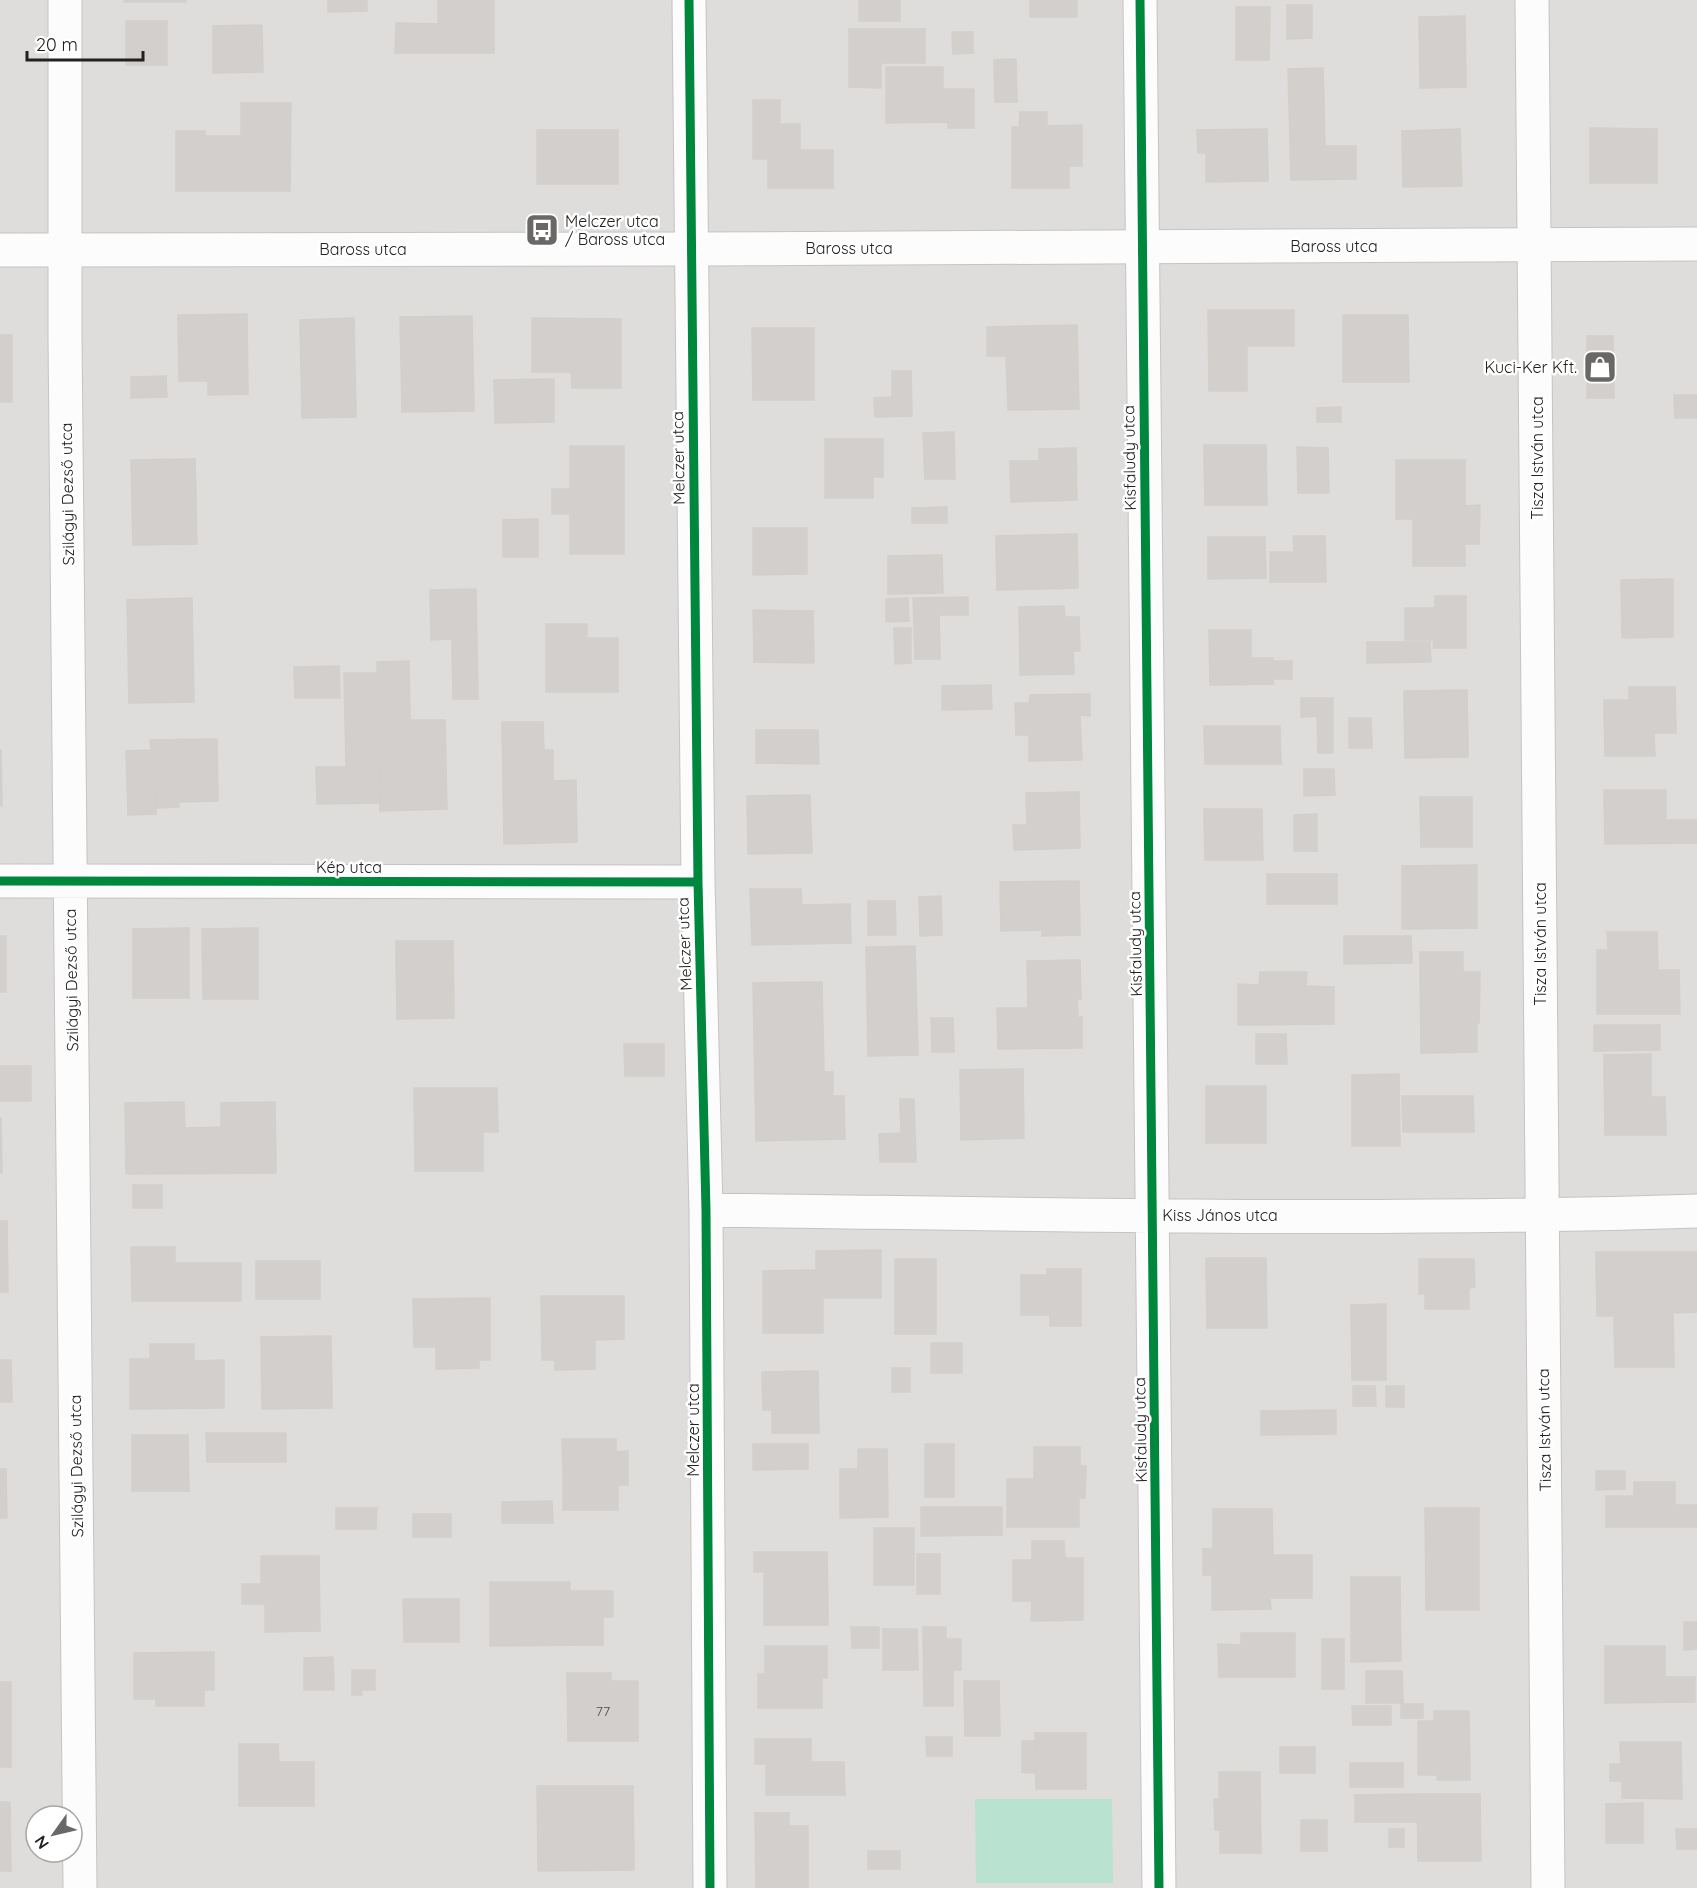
<svg xmlns="http://www.w3.org/2000/svg" width="1697" height="1888" font-family="Quicksand,sans-serif">
	<style>
		.residential { fill: #dedddb; fill-rule: evenodd }
		.pitch { fill: #b9e2d0 }
		.building { fill: #d2cfcd; stroke: #d2cfcb; stroke-width: 1.5 }
		.lines { fill: none; stroke-linecap: round; stroke-linejoin: round }
		.minor-casing { stroke: #c5c4c2; stroke-width: 35 }
		.tertiary-casing { stroke: #c5c4c2; stroke-width: 35 }
		.minor { stroke: #fdfcfc; stroke-width: 33 }
		.tertiary { stroke: #fdfcfc; stroke-width: 33 }
		.cycleway-casing { stroke: #fff; stroke-width: 13 }
		.cycleway { stroke: #00873e; stroke-width: 9 }
		.labels { text-anchor: middle; dominant-baseline: central; stroke-width: 5; stroke-linejoin: round; paint-order: stroke }
		.number-label { font-size: 14px; fill: #4d4c4c }
		.poi-label { font-size: 16px; fill: #212121; stroke: #fff; text-anchor: start }
		.street-label { font-size: 16px; fill: #212121; stroke: #fff }
	</style>
	<rect width="100%" height="100%" fill="#efedea"/>
	<!-- residential -->
	<path class="residential" d="M0 0H1697V1888H0ZM36 1816H72V1852H36Z"/>
	<!-- pitch -->
	<path class="pitch" d="M975 1799H1112L1113 1883H976Z"/>
	<!-- building -->
	<path class="building" d="M124 0H186V2H124Z
		M328 0H367V11L328 12Z
		M438 0H494V53H395L396 23 438 24Z
		M859 0H900V21H859Z
		M1030 0H1077V17H1030Z
		M1287 5H1312V38L1287 39Z
		M1236 7H1270L1269 60H1236Z
		M1465 16 1466 87 1420 88 1419 17Z
		M126 21H167V65H126Z
		M262 25 263 72 213 73V26Z
		M849 29H925V63H881V88L849 87Z
		M952 32H973V53L953 54Z
		M1016 59 1017 102H995L994 60Z
		M886 67H943V89H974V128H948V122L886 123Z
		M1323 68 1325 146H1356V179L1291 180 1288 69Z
		M753 100H780V124H800V150H833V188H768V159H753Z
		M241 103H291L290 191H176V131H205V136H241Z
		M1020 112H1047V126L1082 125V166H1069V188H1012V127H1019Z
		M1590 128 1657 129V183H1590Z
		M1267 129 1268 181 1206 182V153H1198L1197 130Z
		M1460 129 1462 186 1403 187 1402 131Z
		M537 130H618V184H537Z
		M1208 310H1294V346H1247V391H1209Z
		M247 314 248 394 208 395V381H179L178 315Z
		M1343 315H1408L1409 382H1343Z
		M472 316 474 411 402 412 400 317Z
		M354 318 356 417 302 418 300 320Z
		M532 318 621 319V388H572L571 372H532Z
		M1077 325 1079 409 1008 410 1006 356H987V327Z
		M752 328H814V400H753Z
		M0 335H12V402H0Z
		M1587 336H1613L1614 398H1587Z
		M892 371H911L912 416 875 417 874 398 892 397Z
		M166 376 167 397 131 398V377Z
		M554 379V422L495 423 494 380Z
		M1674 395H1697V418H1675Z
		M1341 407V422H1317V408Z
		M954 432 955 479H925L923 433Z
		M825 439H883V477H873V498H825Z
		M1204 445H1266L1267 505H1205Z
		M570 446H624V554H570V514H552V489H570Z
		M1297 447 1328 448 1329 493H1298Z
		M1076 448 1077 500 1011 502 1010 461H1039V449Z
		M195 459 197 544 133 545 131 460Z
		M1396 460H1465V506L1480 505 1479 544H1465V566H1413V519H1396Z
		M947 507V523H912V508Z
		M538 519V557H503V520Z
		M753 528H807V574L753 575Z
		M1077 534 1078 588 997 590 996 536Z
		M1293 536H1325L1326 582H1270V552H1294Z
		M1208 537H1265L1266 578 1208 579Z
		M942 555 943 593 888 594V556Z
		M1673 579V637L1622 638 1621 580Z
		M476 589 478 699H453L452 639 431 640 430 590Z
		M1435 596H1466V648H1433L1434 640H1405V608H1435Z
		M968 597V615H939L940 659H915L913 598Z
		M192 598 194 702 129 703 127 600Z
		M908 598 909 621 886 622V599Z
		M1064 606 1065 617H1079L1080 651H1073L1074 674 1020 675 1019 607Z
		M753 610 813 611 814 663 754 662Z
		M546 624H587V638H618V692H546Z
		M894 628H911V663L895 664Z
		M1209 630H1251V658H1273V684L1210 685Z
		M1367 642H1430L1431 662 1367 663Z
		M409 661 410 720H445L447 809 380 811 377 662Z
		M1274 661H1292V679H1274Z
		M339 666 340 698H295L294 667Z
		M344 673H377L380 803 317 804 316 767H346Z
		M991 685 992 709 942 710V686Z
		M1629 687H1675L1676 733H1654L1655 756H1605L1604 700H1629Z
		M1467 690 1468 757 1405 758 1404 691Z
		M1090 694V716L1080 715 1082 760 1029 761V735H1016L1015 703H1029L1030 695Z
		M1301 698H1333V753H1318L1317 716 1301 717Z
		M1349 718H1371L1372 748H1349Z
		M502 722H543L544 750H553V781L576 780 577 842 504 844Z
		M1204 726H1280L1281 764H1205Z
		M756 730H818L819 764 756 763Z
		M217 739 218 801 179 802V807L155 808 154 750 151 751 150 740Z
		M0 750H1L2 806H0Z
		M154 750 156 814 128 815 126 751Z
		M1304 769H1334L1335 795 1304 796Z
		M1604 790H1666V820H1697V843L1605 844Z
		M1079 792 1080 848 1014 850 1013 825H1027L1026 793Z
		M810 795 812 853 748 854 747 796Z
		M1420 797H1472V847H1421Z
		M1204 809H1262L1263 860H1205Z
		M1317 814V851H1294V815Z
		M1477 865V928L1402 929V866Z
		M1267 874H1337V904H1267Z
		M1079 881 1080 935 1042 936V930L1001 931 1000 882Z
		M750 889H801L802 905 850 904 851 943 752 945Z
		M941 896 942 935 920 936 919 897Z
		M868 901H895L896 935H868Z
		M189 928V998H133V929Z
		M258 928V999H203L202 929Z
		M1607 932H1657L1658 970H1679L1680 1014H1597V950H1608Z
		M0 936H6V992H0Z
		M1344 936H1411L1412 963 1344 964Z
		M396 941H453L454 1018 397 1019Z
		M915 946 918 1055 868 1056 866 947Z
		M1420 952H1463V972H1480L1479 1023H1477V1052L1421 1053Z
		M1080 960 1081 999H1077L1078 1018 1082 1017V1048L998 1049 997 1008H1028L1027 961Z
		M1260 972H1307L1306 986 1334 987V1024L1238 1025V984L1259 985Z
		M822 982 824 1072H833V1096H844L845 1139 756 1141 753 983Z
		M931 1018H953L954 1052H932Z
		M1594 1025H1660V1050L1594 1051Z
		M1256 1034H1286L1287 1064H1256Z
		M624 1044H664V1076H625Z
		M1651 1054V1097H1665L1666 1135H1605L1604 1055Z
		M0 1066H31V1101H0Z
		M1023 1069 1024 1138 961 1140 960 1070Z
		M1399 1074 1400 1146H1352V1075Z
		M1206 1086H1266V1143H1206Z
		M414 1088H497L498 1132H483V1171H415Z
		M1402 1096H1473L1474 1132H1403Z
		M900 1099H914L916 1162H880L879 1134 901 1133Z
		M184 1102 185 1128 221 1127V1103L275 1102 276 1173 126 1174 125 1103Z
		M0 1118H1L2 1173H0Z
		M133 1185H162V1208H133Z
		M0 1221H7L8 1292H0Z
		M131 1247H175V1263H241V1301H132Z
		M881 1250V1298H823V1333H763V1271L816 1270V1251Z
		M1596 1252H1697V1312L1673 1313 1674 1367H1615L1614 1316H1597Z
		M1206 1258H1266L1267 1328H1207Z
		M895 1259H936V1334H895Z
		M1419 1259H1474L1475 1287 1469 1288V1309H1425V1294H1419Z
		M256 1261H320V1299H256Z
		M1047 1269H1081V1326H1050V1315H1021V1275H1047Z
		M541 1296H624V1339L595 1340V1369L555 1370V1360H542Z
		M490 1298V1360H479V1368L436 1369V1347H414L413 1299Z
		M1386 1304V1380H1352L1351 1305Z
		M331 1336 332 1408 262 1409 261 1337Z
		M931 1343H962V1373H931Z
		M150 1344H194V1361L224 1360V1408L130 1409V1359H150Z
		M0 1360H11L12 1402H0Z
		M892 1368H910V1392H892Z
		M818 1371 819 1433H772V1410H763L762 1372Z
		M1353 1386H1375L1376 1406H1353Z
		M1386 1386H1404V1407H1386Z
		M1336 1410V1434L1261 1435V1411Z
		M206 1433H286V1462H207Z
		M132 1435H188L189 1491H132Z
		M562 1439H616V1452L628 1451V1485H618V1510H586L585 1468H563Z
		M753 1444H808V1469L753 1470Z
		M925 1444H954V1497H925Z
		M1034 1447H1080V1466H1086L1085 1498H1079V1527H1007V1479H1034Z
		M858 1449H887L888 1517 840 1518V1469H858Z
		M563 1468H585L586 1510H563Z
		M0 1469H6L7 1518H0Z
		M1596 1471H1625V1489L1596 1490Z
		M1634 1482H1675V1505H1697V1527H1606V1496H1634Z
		M552 1501 553 1523H502V1502Z
		M921 1507H1002V1535L921 1536Z
		M336 1508H377L376 1529H336Z
		M1425 1508H1479V1610H1426Z
		M1213 1509H1272L1273 1555H1312V1598H1270L1271 1609 1212 1610V1575H1203V1549H1213Z
		M413 1514H451V1537H413Z
		M874 1528H914V1585H874Z
		M1032 1541H1064L1065 1558H1083V1620L1031 1621 1032 1601H1013V1560H1032Z
		M754 1552H827L828 1625H764V1572H754Z
		M917 1554H940V1594H917Z
		M261 1556H319L320 1631 265 1632V1604H242V1584H261Z
		M1351 1577H1400L1401 1661 1351 1662Z
		M490 1582H570V1591H613V1617H603V1645L490 1646Z
		M403 1599H459V1642H404Z
		M1684 1622H1697V1649L1684 1650Z
		M851 1627H879V1648H852Z
		M923 1627H946V1639H961V1670H953V1706H924Z
		M883 1629H917L918 1670H883Z
		M1241 1633H1295V1677H1219L1218 1644 1241 1645Z
		M1322 1639H1344V1689H1322Z
		M765 1646H827V1678L822 1677V1708H758V1674H765Z
		M1605 1646H1665V1677H1695V1702L1605 1703Z
		M214 1652V1690H204V1706H156V1699H134V1653Z
		M333 1657 334 1690H304V1658Z
		M352 1670H375V1690H361L362 1695H352Z
		M1366 1671H1402L1403 1703H1366Z
		M567 1673H611V1681H638V1741H568Z
		M964 1681H999L1000 1736H965Z
		M0 1682H11V1767H0Z
		M1401 1704H1423V1718H1401Z
		M1352 1706H1391V1725H1353Z
		M1434 1711H1469L1470 1780H1437V1775H1418V1721H1434Z
		M1035 1733H1086V1789H1036Z
		M926 1737H952V1756H927Z
		M755 1739H811V1762H844L845 1795H766V1764H755Z
		M1022 1741H1036L1035 1773 1022 1772Z
		M1620 1742H1681L1682 1799 1622 1798V1781H1610V1764H1621Z
		M239 1744H278L279 1762H314V1806H239Z
		M1280 1747H1315V1773H1280Z
		M1350 1763H1403V1787H1350Z
		M1219 1772H1260L1261 1853H1220V1830H1215L1214 1799H1219Z
		M537 1786H633L634 1870 538 1871Z
		M1417 1794H1480L1481 1861H1418Z
		M1417 1794V1822H1355V1795Z
		M0 1802H10L11 1871H0Z
		M1643 1803V1843H1606V1804Z
		M755 1813H789V1826H808V1888H756Z
		M1301 1820H1327V1851H1301Z
		M1389 1829H1404V1847H1389Z
		M1676 1829H1697V1849H1677Z
		M868 1851H900V1869H868Z"/>
	<g class="lines">
		<defs>
			<path id="minor" d="M65 0V336L80 1888
				M689 0 698 882 706 1210 710 1888
				M1140 0 1159 1888
				M1532 0 1548 1888
				M0 881 698 882
				M706 1210C1037 1214 1367 1222 1697 1211"/>
			<path id="tertiary" d="M0 250 691 249 1697 244"/>
		</defs>
		<!-- minor casing -->
		<use href="#minor" class="minor-casing"/>
		<!-- tertiary casing -->
		<use href="#tertiary" class="tertiary-casing"/>
		<!-- minor -->
		<use href="#minor" class="minor"/>
		<!-- tertiary -->
		<use href="#tertiary" class="tertiary"/>
		<defs>
			<path id="cycleway" d="M689 0 698 882 706 1210 710 1888
				M1140 0 1159 1888
				M0 881 698 882"/>
		</defs>
		<!-- cycleway casing -->
		<use href="#cycleway" class="cycleway-casing"/>
		<!-- cycleway -->
		<use href="#cycleway" class="cycleway"/>
	</g>
	<!-- icons -->
	<defs>
		<symbol id="bus-square" viewBox="-11 -11 22 22"><rect x="-9" y="-9" width="18" height="18" rx="4" fill="#696867" stroke="#fff"/><path d="M-5-6H5V4H4V6H2V4H-2V6H-4V4H-5ZM-3.5-4V0h7V-4ZM-3.5 1.2v1.5H-2V1.2ZM2 1.2v1.5H3.5V1.2Z" fill="#fff"/></symbol>
		<symbol id="shop-square" viewBox="-11 -11 22 22"><rect x="-9" y="-9" width="18" height="18" rx="4" fill="#696867" stroke="#fff"/><path d="M-5-2.5h2.3a2.7 3.5 0 0 1 5.4 0H5L5.5 6h-11ZM-1.5-2.5h3a1.5 2.3 0 0 0-3 0Z" fill="#fff"/></symbol>
	</defs>
	<g fill-rule="evenodd">
		<use href="#bus-square" x="523" y="211" width="38" height="38"/>
		<use href="#shop-square" x="1581" y="348" width="38" height="38"/>
	</g>
	<g class="labels">
		<!-- number labels -->
		<g class="number-label">
			<text x="603" y="1711">77</text>
		</g>
		<!-- poi labels -->
		<g class="poi-label">
			<text x="565" y="221">Melczer utca<tspan x="565" dy="18">/ Baross utca</tspan></text>
			<text x="1577" y="367" text-anchor="end">Kuci-Ker Kft.</text>
		</g>
		<!-- street labels -->
		<g class="street-label">
			<text x="1334" y="246">Baross utca</text>
			<text x="849" y="248">Baross utca</text>
			<text x="363" y="249">Baross utca</text>
			<text transform="translate(678 458) rotate(-91)">Melczer utca</text>
			<text transform="translate(1129 458) rotate(-91)">Kisfaludy utca</text>
			<text transform="translate(1537 458) rotate(-90)">Tisza István utca</text>
			<text transform="translate(67 494) rotate(-91)">Szilágyi Dezső utca</text>
			<text x="349" y="867">Kép utca</text>
			<text transform="translate(684 944) rotate(-92)">Melczer utca</text>
			<text transform="translate(1135 944) rotate(-91)">Kisfaludy utca</text>
			<text transform="translate(1540 944) rotate(-90)">Tisza István utca</text>
			<text transform="translate(71 980) rotate(-91)">Szilágyi Dezső utca</text>
			<text x="1220" y="1215">Kiss János utca</text>
			<text transform="translate(693 1430) rotate(-90)">Melczer utca</text>
			<text transform="translate(1140 1430) rotate(-91)">Kisfaludy utca</text>
			<text transform="translate(1544 1430) rotate(-91)">Tisza István utca</text>
			<text transform="translate(76 1466) rotate(-91)">Szilágyi Dezső utca</text>
		</g>
	</g>
	<!-- north arrow -->
	<g transform="translate(54 1834) rotate(236)"><circle r="28" fill="#ffffff" stroke="#a6a6a6" stroke-width="1.5"/>
	<path d="M0-4.5L10 22L0 15L-10 22Z" fill="#696867"/>
	<text y="-9" font-size="16" font-weight="bold" text-anchor="middle" fill="#212121">N</text>
	</g>
	<!-- scale -->
	<path d="M27 51v9h116v-9" fill="none" stroke="#212121" stroke-width="3"/>
	<text x="36" y="51" font-size="18" fill="#212121" stroke="#ffffff" stroke-width="4.5" paint-order="stroke">20 m</text>
</svg>
